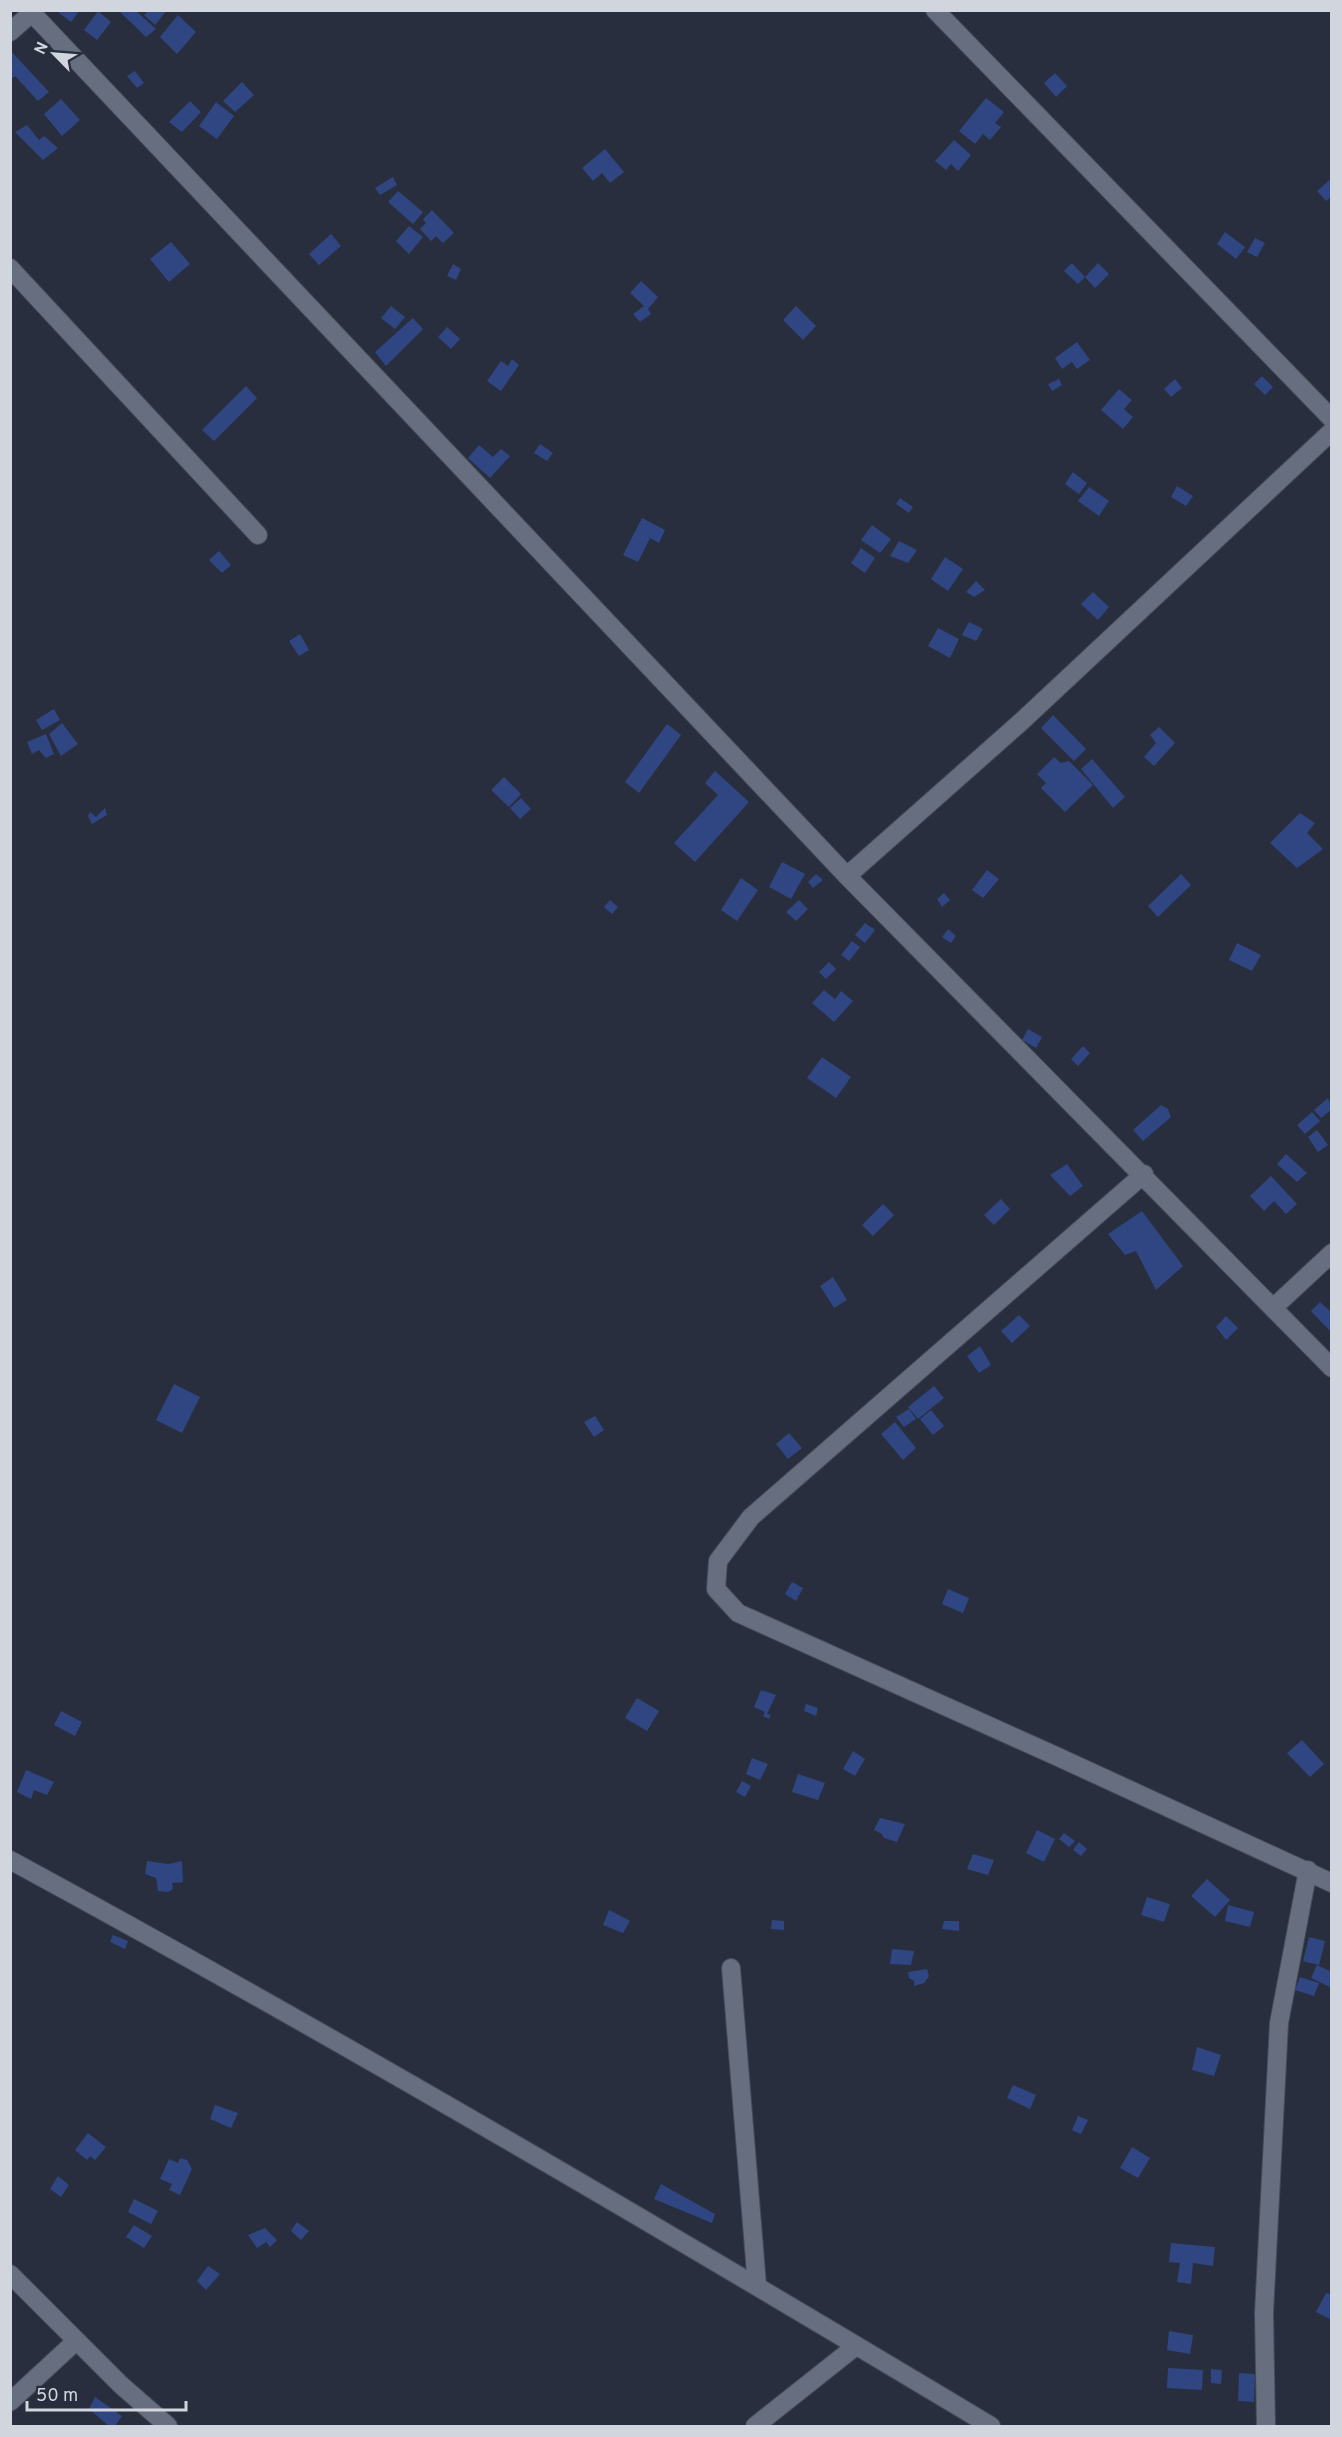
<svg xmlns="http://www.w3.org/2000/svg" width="1342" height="2437" font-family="Overpass,sans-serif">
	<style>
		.building { fill: #2f4682 }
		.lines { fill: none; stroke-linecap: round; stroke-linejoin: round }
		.street-casing { stroke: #464b57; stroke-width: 20 }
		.street { stroke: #666e7f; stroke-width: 18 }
	</style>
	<rect width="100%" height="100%" fill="#282e3d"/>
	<!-- building -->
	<path class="building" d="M61 10H80L71 22 59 13Z
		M118 10H135L156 29 146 37Z
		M149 10H167L155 25 144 15Z
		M98 11 111 22 97 40 84 30Z
		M178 15 196 32 177 54 160 37Z
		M10 50 49 92 38 101 15 76 10 80Z
		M135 71 144 83 137 88 127 76Z
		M1055 73 1067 86 1056 97 1044 83Z
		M242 82 254 95 235 112 223 101Z
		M986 98 1004 112 995 123 1001 127 990 140 983 134 975 144 959 131Z
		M61 99 80 120 62 136 44 114Z
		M190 101 201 112 182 132 169 122Z
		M216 102 234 116 217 139 199 126Z
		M27 125 39 140 44 136 58 148 43 160 15 132Z
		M954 140 971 155 958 171 951 164 946 170 935 161Z
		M605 149 624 172 610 183 602 173 593 181 582 168Z
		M393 177 397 185 380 195 375 188Z
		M1332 178V196L1326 201 1317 191Z
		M398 191 423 212 413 224 388 202Z
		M432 210 454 233 443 243 436 236 431 241 420 229 426 223 423 219Z
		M409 226 423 237 409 254 396 241Z
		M1225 232 1245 247 1236 259 1217 244Z
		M331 234 341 246 319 265 309 254Z
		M1255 238 1265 243 1257 257 1247 252Z
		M171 242 190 264 169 282 150 259Z
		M1072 263 1085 277 1098 263 1109 274 1095 288 1085 277 1078 284 1064 271Z
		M453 264 461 269 456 280 447 276Z
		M641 281 658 297 648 309 651 314 640 322 633 314 644 306 630 293Z
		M391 306 405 317 395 329 381 318Z
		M796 306 816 326 803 340 783 320Z
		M413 318 423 329 386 366 375 352Z
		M447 327 460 339 451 349 438 337Z
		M1077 342 1090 360 1077 369 1072 362 1062 369 1055 358Z
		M512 359 519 365 501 391 487 381 501 361 508 366Z
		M1262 376 1273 387 1265 395 1254 384Z
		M1059 379 1062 385 1052 391 1048 384Z
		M1175 379 1182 388 1171 397 1164 389Z
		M246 386 257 398 214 441 202 430Z
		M1119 389 1132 400 1124 409 1133 417 1123 429 1101 410Z
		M540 444 553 453 547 461 534 453Z
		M479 445 493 457 501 449 510 456 490 478 468 458Z
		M1073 472 1087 483 1079 494 1065 484Z
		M1177 486 1193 496 1186 506 1171 497Z
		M1089 487 1109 501 1099 516 1078 501Z
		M900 498 913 507 909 513 896 504Z
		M642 518 665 530 659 543 650 538 638 562 623 555Z
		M872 525 891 539 880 553 861 540Z
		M899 541 917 550 908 563 890 556Z
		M861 548 875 558 865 573 851 563Z
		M219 551 231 565 222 573 209 560Z
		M945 557 963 569 948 591 931 579Z
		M976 581 985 590 974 597 966 592Z
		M1093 592 1109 607 1098 620 1081 604Z
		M969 622 983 629 976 641 962 635Z
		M938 628 959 639 950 658 928 646Z
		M300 634 309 650 299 656 289 641Z
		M54 709 60 720 42 730 36 720Z
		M1053 715 1086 749 1074 761 1041 728Z
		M62 723 78 744 61 756 49 734Z
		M667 724 681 735 639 793 625 782Z
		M1159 727 1175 743 1154 766 1144 757 1156 743 1150 735Z
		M46 734 54 754 46 758 39 750 32 754 27 742Z
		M1054 757 1061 763 1069 761 1093 785 1065 812 1041 788 1046 783 1037 774Z
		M1092 759 1125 797 1113 808 1081 769Z
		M715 771 749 802 695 862 674 843 718 795 705 783Z
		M504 777 521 794 509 807 491 790Z
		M521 798 531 809 520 819 510 808Z
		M105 808 107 815 92 824 88 816 90 812 96 817Z
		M1300 813 1315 823 1307 833 1323 849 1297 868 1270 843Z
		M782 862 805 874 791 899 769 887Z
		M987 870 999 879 983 898 972 890Z
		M816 874 823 880 813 888 808 882Z
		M1181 874 1191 885 1158 917 1148 906Z
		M741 878 758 890 737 921 721 910Z
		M944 893 950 900 942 907 937 899Z
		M610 900 618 907 612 914 604 907Z
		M799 900 808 909 796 921 786 912Z
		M865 923 875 930 865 943 855 935Z
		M948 929 956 936 951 943 942 937Z
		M852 941 860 947 849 961 841 955Z
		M1237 943 1261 955 1252 971 1229 960Z
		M829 962 836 969 826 979 819 972Z
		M824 990 835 999 841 991 853 1001 834 1022 812 1003Z
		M1028 1029 1042 1037 1036 1048 1022 1040Z
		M1083 1046 1090 1053 1078 1066 1071 1059Z
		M822 1057 851 1077 836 1098 807 1078Z
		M1328 1098 1332 1109 1321 1118 1314 1110Z
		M1161 1105 1168 1109 1171 1117 1143 1141 1133 1130Z
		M1312 1112 1320 1121 1305 1134 1297 1125Z
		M1317 1130 1328 1145 1318 1152 1308 1137Z
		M1286 1154 1307 1173 1297 1182 1277 1164Z
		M1067 1164 1083 1186 1070 1196 1050 1175Z
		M1271 1176 1297 1204 1286 1214 1274 1201 1264 1211 1250 1196Z
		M1001 1199 1010 1209 994 1225 984 1215Z
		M883 1204 894 1215 873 1236 862 1225Z
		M1142 1211 1183 1266 1156 1290 1136 1251 1125 1255 1108 1234Z
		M833 1277 847 1300 834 1308 820 1286Z
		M1320 1302 1332 1313V1327L1329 1330 1311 1311Z
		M1019 1315 1030 1326 1012 1343 1001 1331Z
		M1226 1316 1238 1328 1226 1340 1216 1327Z
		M980 1346 991 1365 979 1373 967 1356Z
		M174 1384 200 1397 182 1433 156 1420Z
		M934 1386 944 1398 918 1419 908 1407Z
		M909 1409 916 1419 904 1427 896 1417Z
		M931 1410 944 1426 933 1435 920 1419Z
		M595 1416 604 1430 594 1437 584 1422Z
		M895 1422 916 1448 903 1460 881 1434Z
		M789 1433 802 1448 788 1459 776 1444Z
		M792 1582 803 1588 796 1601 785 1594Z
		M948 1589 969 1598 963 1613 942 1604Z
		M761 1690 776 1695 767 1714 771 1715 769 1719 763 1716 765 1712 754 1707Z
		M637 1698 659 1711 647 1731 625 1718Z
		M806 1704 818 1708 816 1716 804 1711Z
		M61 1711 82 1722 75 1736 54 1725Z
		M1302 1740 1324 1764 1310 1777 1287 1753Z
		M853 1751 865 1759 855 1776 843 1769Z
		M752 1758 768 1764 760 1780 746 1774Z
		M26 1770 54 1782 47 1795 34 1790 31 1799 17 1792Z
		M798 1774 825 1783 818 1800 792 1792Z
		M742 1781 751 1786 745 1797 736 1792Z
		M880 1818 905 1824 897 1842 884 1838 882 1834 874 1830Z
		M1037 1830 1055 1839 1044 1862 1026 1853Z
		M1064 1833 1075 1841 1069 1847 1059 1839Z
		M1079 1842 1087 1849 1081 1856 1073 1850Z
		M973 1854 994 1860 988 1875 967 1869Z
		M147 1861 168 1864 182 1861 183 1882 172 1883 173 1889 168 1892 158 1891 156 1878 145 1874Z
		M1207 1879 1230 1900 1215 1917 1191 1896Z
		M1147 1897 1170 1904 1164 1922 1141 1915Z
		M1228 1905 1254 1912 1250 1927 1225 1921Z
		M609 1910 630 1921 623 1933 603 1925Z
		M772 1920 784 1921V1930L771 1929Z
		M944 1921H959V1931L942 1929Z
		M113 1935 128 1941 125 1949 110 1942Z
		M1309 1937 1325 1941 1319 1965 1303 1961Z
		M892 1949 914 1951 911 1965 890 1964Z
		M1317 1965 1332 1972V1988L1311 1978Z
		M927 1969 929 1976 924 1983 914 1986V1981L909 1978 908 1972Z
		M1300 1977 1319 1983 1314 1996 1295 1990Z
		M1197 2047 1221 2055 1214 2076 1192 2070Z
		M1013 2085 1036 2095 1030 2109 1007 2098Z
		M215 2105 238 2113 231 2128 210 2119Z
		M1078 2116 1088 2120 1081 2134 1072 2130Z
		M88 2133 106 2147 95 2160 90 2156 87 2160 75 2150Z
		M1132 2147 1150 2158 1138 2178 1120 2168Z
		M180 2158 187 2160 192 2169 180 2195 169 2190 172 2184 160 2179 169 2159 178 2163Z
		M58 2176 69 2185 61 2197 50 2189Z
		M661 2184 715 2214 712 2223 654 2199Z
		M134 2199 158 2211 151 2224 128 2212Z
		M297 2222 309 2231 301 2240 291 2231Z
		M134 2225 152 2236 144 2248 126 2237Z
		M265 2228 277 2240 270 2247 266 2242 257 2248 248 2235Z
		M1171 2243 1215 2247 1213 2266 1193 2263 1191 2284 1177 2282 1180 2263 1169 2262Z
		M208 2266 220 2274 206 2290 197 2281Z
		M1326 2293 1332 2295V2320L1316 2312Z
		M1169 2331 1193 2335 1190 2354 1167 2350Z
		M1168 2368 1203 2370 1202 2390 1167 2388Z
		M1211 2369 1222 2370 1221 2384 1211 2383Z
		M1239 2373 1255 2374 1254 2402 1238 2401Z
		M95 2397 122 2416 115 2426H109L89 2409Z"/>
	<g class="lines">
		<defs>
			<path id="street" d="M935 10 1332 419
				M32 13 847 876 1332 1368
				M10 32 35 10
				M10 268 258 535
				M847 876 1022 721 1332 431
				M1144 1174 751 1517 718 1561 716 1589 738 1613 1056 1756 1332 1883
				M1273 1308 1332 1253
				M10 1860C342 2040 667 2232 991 2426
				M731 1968 757 2285
				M10 2274 121 2385 168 2426
				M10 2402 76 2341
				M755 2426 856 2346
				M1266 2426 1264 2313 1279 2023 1308 1870"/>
		</defs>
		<!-- street casing -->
		<use href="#street" class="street-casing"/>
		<!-- street -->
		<use href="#street" class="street"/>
	</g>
	<!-- border -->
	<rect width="1342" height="2437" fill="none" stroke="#d0d5de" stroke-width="24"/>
	<!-- north arrow -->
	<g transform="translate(54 54) rotate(295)" stroke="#282e3d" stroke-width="4.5" paint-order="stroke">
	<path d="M0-4.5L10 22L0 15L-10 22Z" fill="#d0d5de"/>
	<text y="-9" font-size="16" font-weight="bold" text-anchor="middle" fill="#d0d5de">N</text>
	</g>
	<!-- scale -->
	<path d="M27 2401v9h159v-9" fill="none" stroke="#d0d5de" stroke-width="3"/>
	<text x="36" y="2401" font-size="18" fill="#d0d5de" stroke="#282e3d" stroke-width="4.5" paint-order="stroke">50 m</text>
</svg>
